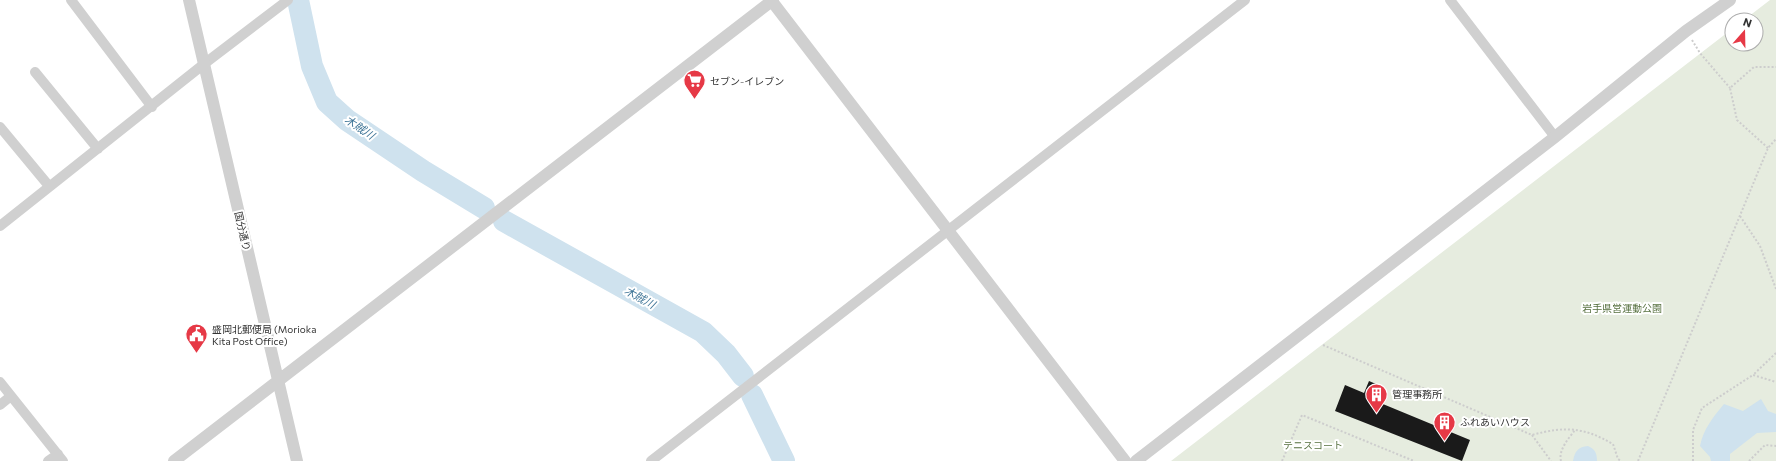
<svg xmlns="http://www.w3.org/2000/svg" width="1776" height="461" font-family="Commissioner,'Noto Sans JP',sans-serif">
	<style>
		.green { fill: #e6ecdf }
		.water { fill: #cfe2ee }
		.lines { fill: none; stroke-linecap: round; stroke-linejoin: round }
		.river { stroke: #cfe2ee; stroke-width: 22 }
		.building { fill: #1a1a1a }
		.path { stroke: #cdcdcd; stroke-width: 2; stroke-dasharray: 2 2; stroke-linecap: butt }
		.minor { stroke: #d0d0d0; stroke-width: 10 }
		.tertiary { stroke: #d0d0d0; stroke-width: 12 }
		.labels { text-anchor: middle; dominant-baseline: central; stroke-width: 4; stroke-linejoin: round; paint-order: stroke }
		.poi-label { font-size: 10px; fill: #333; stroke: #fff; text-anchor: start }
		.street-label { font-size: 10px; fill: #333; stroke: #fff }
		.park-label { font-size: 10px; fill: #56703f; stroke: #fff }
		.water-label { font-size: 11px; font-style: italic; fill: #3f7597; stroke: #fff }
	</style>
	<rect width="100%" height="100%" fill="#fff"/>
	<!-- green -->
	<path class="green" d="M1770 0H1776V461H1171L1732 29V44H1756V20H1744Z"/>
	<!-- water -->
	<path class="water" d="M1761 399 1768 411 1776 414V432L1757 433 1730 454V461H1711L1710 457 1700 446C1703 430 1713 417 1724 404L1743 411Z
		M1588 446C1595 449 1597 453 1597 461H1573C1575 451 1578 447 1588 446Z"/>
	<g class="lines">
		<!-- river -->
		<path class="river" d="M298 0 312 66 327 102 347 120 423 171 484 208
			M504 221 703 332 726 354 743 376
			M752 395 784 461"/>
	</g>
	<!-- building -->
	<path class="building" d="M1369 381 1383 387 1378 402 1470 440 1462 461 1335 411 1345 385 1364 393Z"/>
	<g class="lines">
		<!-- path -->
		<path class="path" d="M1692 40 1700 53 1730 88
			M1768 148 1737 120 1730 88 1754 67H1776
			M1740 216 1760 246 1776 289
			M1323 345 1532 435C1565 426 1583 427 1613 444L1618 459 1621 461
			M1776 353 1753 375 1776 382
			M1532 435 1551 461
			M1282 461 1302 415 1414 461
			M1561 461C1558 450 1569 438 1575 430
			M1638 461 1768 148 1776 139
			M1693 461V430L1702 408 1753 375
			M1749 461 1765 445 1776 446"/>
		<!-- minor -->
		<path class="minor" d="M71 0 152 107
			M1450 0 1555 137
			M35 72 98 149
			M0 127 49 186
			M0 226 204 64 288 0
			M0 382 63 461
			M0 405 11 396
			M48 461 58 454
			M651 461 1245 0"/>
		<!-- tertiary -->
		<path class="tertiary" d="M189 0 297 461
			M771 0 1125 461
			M174 461 773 0
			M1136 461 1555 137 1686 31 1730 0"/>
	</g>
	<!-- icons -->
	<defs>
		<symbol id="supermarket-pin" viewBox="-11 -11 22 30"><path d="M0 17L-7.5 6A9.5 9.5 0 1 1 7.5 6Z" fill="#e63946" stroke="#fff"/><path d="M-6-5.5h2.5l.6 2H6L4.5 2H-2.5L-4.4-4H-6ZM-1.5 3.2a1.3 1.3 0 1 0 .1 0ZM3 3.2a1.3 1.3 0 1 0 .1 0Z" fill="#fff"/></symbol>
		<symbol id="civic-pin" viewBox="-11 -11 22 30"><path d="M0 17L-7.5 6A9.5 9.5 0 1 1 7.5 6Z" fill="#e63946" stroke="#fff"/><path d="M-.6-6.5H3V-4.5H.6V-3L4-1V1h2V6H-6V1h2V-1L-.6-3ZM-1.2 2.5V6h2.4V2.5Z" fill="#fff"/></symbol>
		<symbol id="building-pin" viewBox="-11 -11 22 30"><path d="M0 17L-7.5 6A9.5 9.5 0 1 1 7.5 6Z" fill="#e63946" stroke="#fff"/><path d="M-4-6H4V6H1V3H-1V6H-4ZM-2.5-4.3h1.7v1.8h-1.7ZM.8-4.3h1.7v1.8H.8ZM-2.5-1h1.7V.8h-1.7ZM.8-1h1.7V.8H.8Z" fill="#fff"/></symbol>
	</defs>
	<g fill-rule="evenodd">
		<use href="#supermarket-pin" x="682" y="68" width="25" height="34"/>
		<use href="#civic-pin" x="184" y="322" width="25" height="34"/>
		<use href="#building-pin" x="1364" y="382" width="25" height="34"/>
		<use href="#building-pin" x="1432" y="410" width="25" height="34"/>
	</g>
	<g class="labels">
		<!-- poi labels -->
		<g class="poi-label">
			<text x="710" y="81">セブン-イレブン</text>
			<text x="212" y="329">盛岡北郵便局 (Morioka<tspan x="212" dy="12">Kita Post Office)</tspan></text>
			<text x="1392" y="394">管理事務所</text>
			<text x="1460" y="422">ふれあいハウス</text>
		</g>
		<!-- street labels -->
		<g class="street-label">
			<text transform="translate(243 231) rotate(77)">国分通り</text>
		</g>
		<!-- park labels -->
		<g class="park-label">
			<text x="1622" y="308">岩手県営運動公園</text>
			<text x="1313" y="445">テニスコート</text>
		</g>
		<!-- water labels -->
		<g class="water-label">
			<text transform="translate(360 127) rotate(34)">木賊川</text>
			<text transform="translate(640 297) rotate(29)">木賊川</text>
		</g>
	</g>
	<!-- north arrow -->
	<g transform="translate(1744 32) rotate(20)"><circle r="19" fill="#ffffff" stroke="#adadad"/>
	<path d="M0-3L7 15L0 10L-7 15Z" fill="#e63946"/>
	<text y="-6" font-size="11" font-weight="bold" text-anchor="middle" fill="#333333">N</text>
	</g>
</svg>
